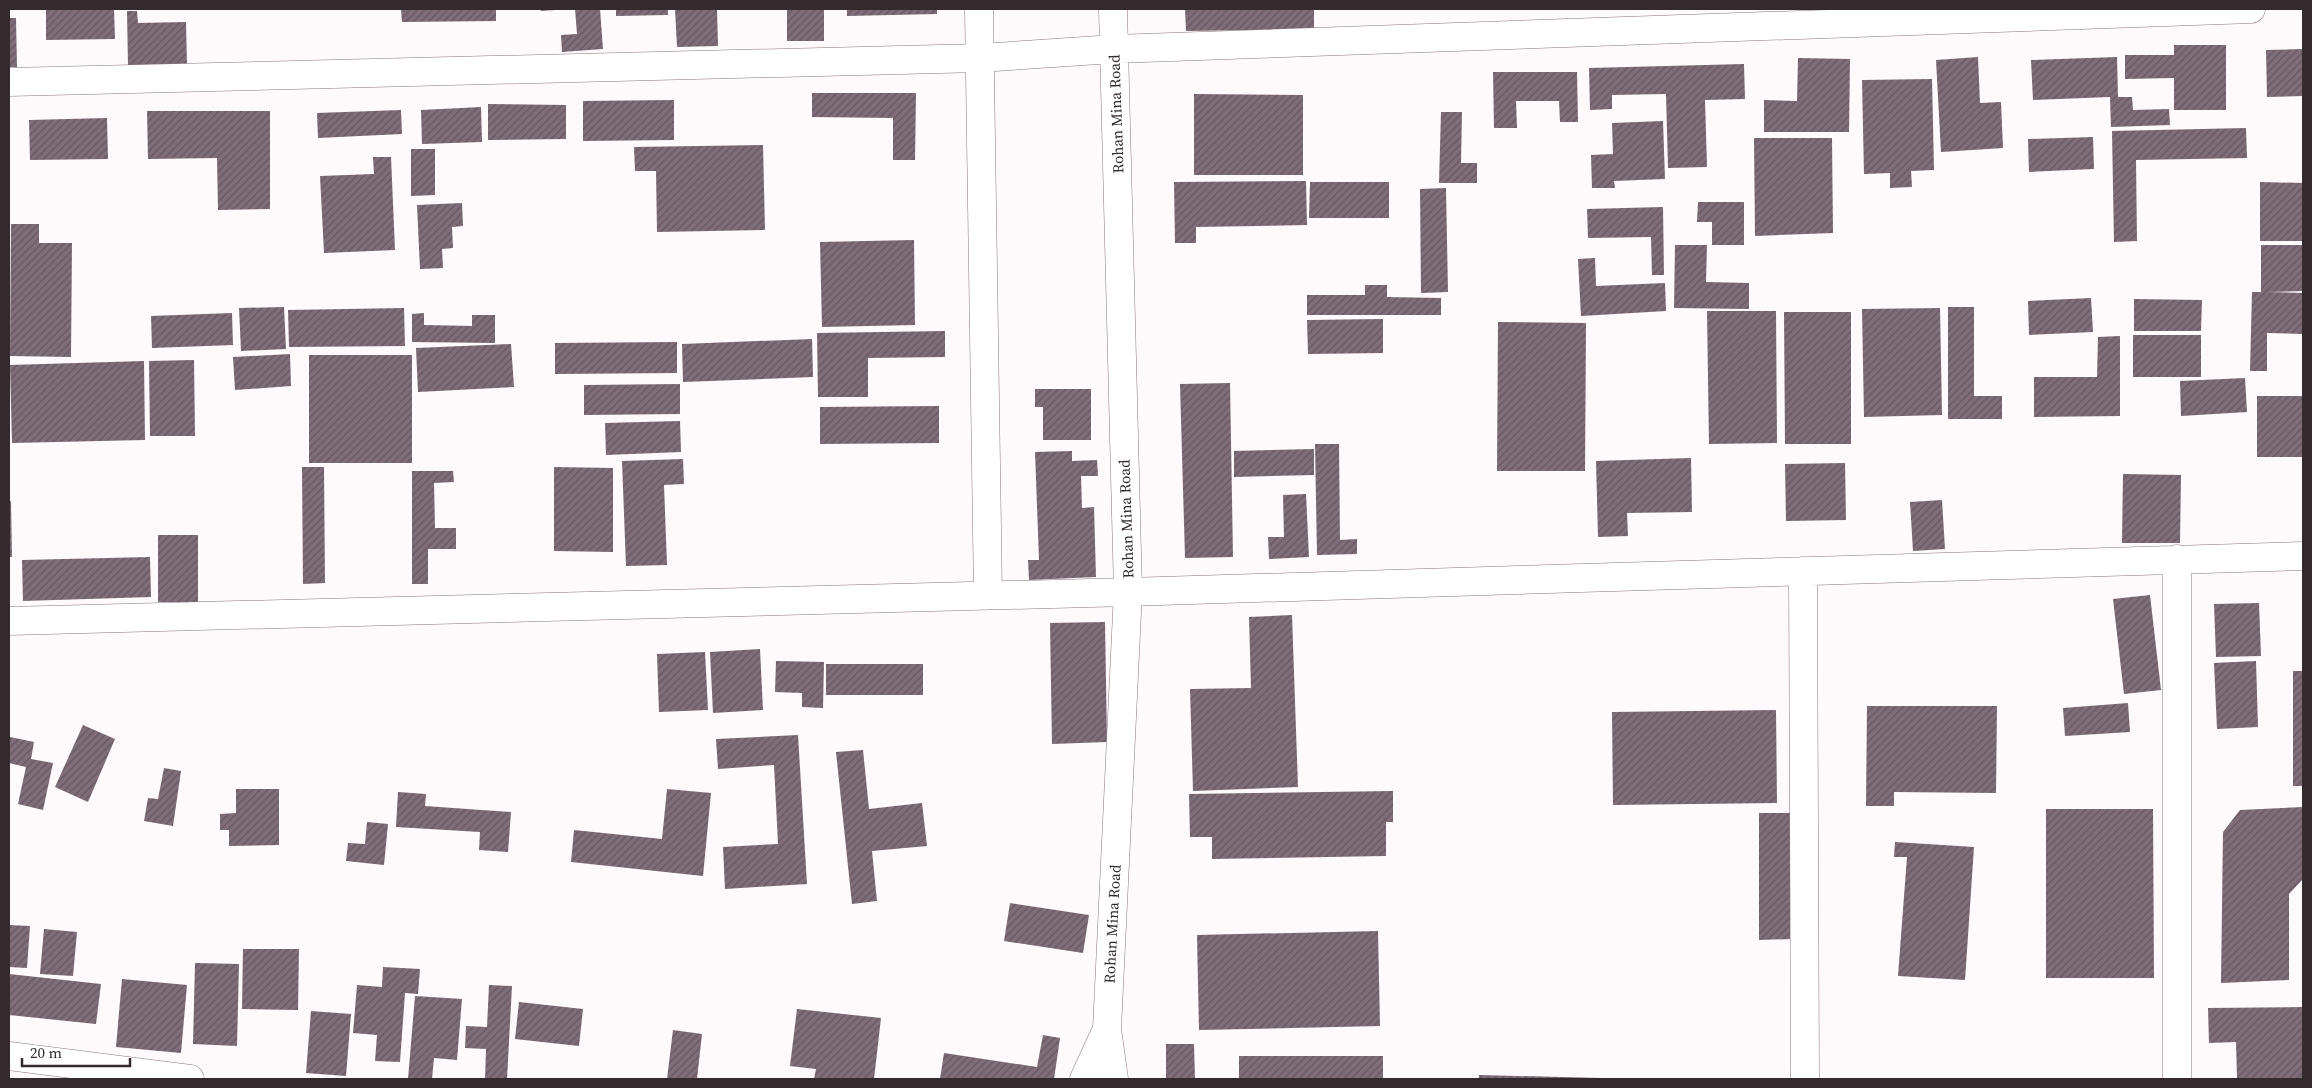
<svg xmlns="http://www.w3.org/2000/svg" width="2312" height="1088" font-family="'Source Serif 4',serif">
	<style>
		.building { fill: url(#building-hatch) }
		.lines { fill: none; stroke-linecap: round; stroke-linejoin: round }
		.minor-casing { stroke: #8a767b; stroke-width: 29 }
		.tertiary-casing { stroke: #8a767b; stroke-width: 29 }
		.minor { stroke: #fff; stroke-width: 28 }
		.tertiary { stroke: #fff; stroke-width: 28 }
		.labels { text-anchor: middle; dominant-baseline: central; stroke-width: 5; stroke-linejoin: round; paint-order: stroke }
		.street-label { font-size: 15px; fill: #322a2c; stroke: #fff }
	</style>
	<defs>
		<pattern id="building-hatch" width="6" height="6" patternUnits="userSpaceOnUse" patternTransform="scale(1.25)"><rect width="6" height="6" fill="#7f6e79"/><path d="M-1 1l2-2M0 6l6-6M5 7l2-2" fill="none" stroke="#63565e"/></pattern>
	</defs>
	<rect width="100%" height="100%" fill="#fef9fa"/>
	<!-- building -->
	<path class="building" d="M46 9H114L115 39 46 40Z
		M401 9H496V21L402 22Z
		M540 9H555V10L541 11Z
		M575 9H600L603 49 562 52 561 35 577 34Z
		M616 9H668V15L616 16Z
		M675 9H717L718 46 677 47Z
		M787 9H824V41H787Z
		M847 9H937V14L847 16Z
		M1185 9H1314V29L1186 31Z
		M127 11H137L138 23 186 22 187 64 128 66Z
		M9 18H16L17 67H9Z
		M2174 45H2226V110H2174V78L2125 79V55H2174Z
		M2303 49V96L2267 97 2266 50Z
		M1978 57 1980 103 2001 102 2003 148 1941 152 1936 60Z
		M2117 57 2118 97H2132L2133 110 2169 109 2170 125 2111 127 2110 97 2033 100 2031 60Z
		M1798 58 1850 59 1849 132H1764V100L1797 101Z
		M1744 64 1745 99 1705 100 1707 167 1668 168 1666 94 1612 95V109L1590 110 1589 68Z
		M1493 72H1577L1578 122H1560L1559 101H1516L1517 128H1494Z
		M1932 79 1934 170 1911 171 1912 187 1890 188V173L1864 174 1862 80Z
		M812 93H916L915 160H893V118L812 117Z
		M1194 94 1303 95V175H1194Z
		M674 100V140L583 141V101Z
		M488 104 566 105V139L488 140Z
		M481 107 482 142 422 144 421 110Z
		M401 110 402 134 318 138 317 113Z
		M147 111H270V209L218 210 217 158 148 159Z
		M1441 112H1462L1461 163H1477V183H1439Z
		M107 118 108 159 30 160 29 120Z
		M1663 121 1665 179 1614 181 1615 188H1592L1591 155 1613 154 1612 123Z
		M2246 128 2247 158 2136 160 2137 241 2114 242 2112 131Z
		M2093 137 2094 169 2029 172 2028 139Z
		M1754 138H1832L1833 233 1755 236Z
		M763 145 765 230 657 232 656 171H635L634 147Z
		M411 149H435V195L411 196Z
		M373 157H391L395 250 324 253 320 176 374 174Z
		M1306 181 1307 225 1196 227V243H1175L1174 182Z
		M1310 182H1389V218H1309Z
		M2260 182 2303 183V241H2260Z
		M1446 188 1448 292 1421 293 1420 189Z
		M1698 202H1744V245H1712V222H1697Z
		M462 203 463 226 452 227 453 248 442 249 443 268 420 269 417 205Z
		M1663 207 1664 275H1652L1651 237 1588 238 1587 209Z
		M11 224H39V243H72L71 357 10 356Z
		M914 240 915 325 822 327 820 242Z
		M1675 245H1707L1706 282 1749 283V309L1674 308Z
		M2261 245H2303V291L2268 292 2303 293V334L2267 333V371H2250L2252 292H2261Z
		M1595 258 1596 286 1665 283 1666 311 1581 316 1578 259Z
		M1365 285H1387V297L1441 298V315H1307V295H1365Z
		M2091 298 2093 332 2029 335 2028 301Z
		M2134 299 2202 300 2201 331H2134Z
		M284 307 286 349 241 351 239 308Z
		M1948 307H1974V396H2002V419H1948Z
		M404 308 405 346 289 347 288 310Z
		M1940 308 1942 415 1864 417 1862 309Z
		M1707 311H1776L1777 443 1709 444Z
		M1784 312H1851V444H1785Z
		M232 313 233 345 152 348 151 316Z
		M424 313V325L472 326V315H495V343L412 342V314Z
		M1383 319V353L1308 354 1307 320Z
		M1498 322 1586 323 1585 471H1497Z
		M945 331V357L868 358V397H818L817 333Z
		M2133 335H2201V377H2133Z
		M2120 336V416L2034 417V377H2097L2098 337Z
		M812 339 813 377 683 382 682 344Z
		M677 342V373L555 374V343Z
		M511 344 514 387 418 392 416 348Z
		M290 354 291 386 235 390 233 357Z
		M309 355H412V463H309Z
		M194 360 195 436H150L149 361Z
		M144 361 145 440 12 443 10 365Z
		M2245 378 2247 412 2181 416 2180 381Z
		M1230 383 1233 557 1185 558 1180 384Z
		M680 384V414L584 415V385Z
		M1035 389H1091V440H1043V407H1035Z
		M2257 396H2303V457H2257Z
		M939 406V443L820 444V407Z
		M680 421 681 452 606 455 605 423Z
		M1315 444H1339L1340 540 1357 539V554L1317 555Z
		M1314 449V475L1234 477V451Z
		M1072 451V461L1097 460 1098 476H1081L1082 508 1094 507 1096 577 1029 580 1028 560H1039L1035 452Z
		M1691 458 1692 512 1627 513 1628 536 1598 537 1596 461Z
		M683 459 684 484 664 485 667 565 626 566 622 461Z
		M1845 463 1846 520 1786 521 1785 464Z
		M302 467H324L325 583 303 584Z
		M554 467 613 468V552L554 551Z
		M412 471H453L454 482 434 483 435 528H456V549H428V584H412Z
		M2123 474 2181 475 2180 543H2122Z
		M1306 494 1309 557 1269 559 1268 537H1284L1283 495Z
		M1942 500 1945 549 1913 551 1910 502Z
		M9 501H11L12 557H9Z
		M158 535H198V602H158Z
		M150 557 151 597 23 601 22 560Z
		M2150 595 2161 690 2124 694 2113 599Z
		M2259 603 2261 656 2216 657 2214 604Z
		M1292 615 1298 787 1193 791 1190 689 1251 688 1249 617Z
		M1105 622 1107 742 1052 744 1050 623Z
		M760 649 763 710 713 713 710 652Z
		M705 652 708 710 659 712 657 654Z
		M776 661 824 662 823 708 802 707V693L775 692Z
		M2256 661 2258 727 2217 729 2214 663Z
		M826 664H923V695H826Z
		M2293 671H2303V786H2293Z
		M2128 703 2130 732 2065 736 2063 708Z
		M1867 706H1997L1996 793 1894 792V806H1866Z
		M1776 710 1777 803 1613 805 1612 712Z
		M83 725 115 739 88 802 55 787Z
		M798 735 807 884 725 889 723 847 778 844 774 765 718 769 716 739Z
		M10 737 34 742 31 759 53 763 43 810 18 804 26 767 9 763Z
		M863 750 869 809 922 803 927 846 872 851 877 901 852 904 836 752Z
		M164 768 181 771 173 826 144 821 148 798 158 799Z
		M236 789H279V845L229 846V830H220V814L236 813Z
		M667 789 711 793 703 876 571 862 574 830 662 839Z
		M1393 791V822H1386V856L1212 859V837H1190L1189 794Z
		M398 792 426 794 425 806 511 812 508 852 479 850 480 832 396 827Z
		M2303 807V879L2289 894V980L2221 983 2223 832 2240 810Z
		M2046 809H2153L2154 978H2046Z
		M1759 813H1791L1792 939 1759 940Z
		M367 822 388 824 384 865 346 861 348 843 365 844Z
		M1895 842 1974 847 1965 980 1898 976 1907 857H1894Z
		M1010 903 1089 915 1083 953 1004 941Z
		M9 925 30 926 27 968 9 967Z
		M44 929 77 932 73 976 40 974Z
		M1378 931 1380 1026 1199 1030 1197 935Z
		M243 949H299L298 1010 242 1009Z
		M195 963 239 964 237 1046 193 1044Z
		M383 967 420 969 418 994 405 993 400 1062 375 1061 377 1035 353 1033 357 985 382 987Z
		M9 974 101 984 96 1024 9 1015Z
		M122 979 187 985 181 1053 116 1047Z
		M489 985 512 986 507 1079H485L486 1049 465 1048 466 1026 487 1027Z
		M415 996 462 999 457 1060 434 1058 432 1079H408Z
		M519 1002 583 1009 579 1046 515 1039Z
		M2303 1007V1079H2237L2236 1042 2209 1043 2208 1008Z
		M797 1009 881 1018 874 1079H814L816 1069 790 1066Z
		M311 1011 351 1014 346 1076 306 1073Z
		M673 1030 702 1034 697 1079H667Z
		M1043 1035 1060 1038 1054 1079H940L944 1053 1037 1067Z
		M1166 1044H1194L1195 1079H1166Z
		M1239 1056H1383V1079H1239Z
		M1479 1075 1601 1078V1079H1479Z"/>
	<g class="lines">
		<defs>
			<path id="minor" d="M979 9 988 595
				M1113 9 1128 592 1107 1029 1114 1079
				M9 82 980 58 1114 49 2251 9
				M2177 559V1079
				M1803 571 1805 1079
				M9 621 1128 592 2303 556
				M1084 1079 1107 1029"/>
			<path id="tertiary" d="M9 1056 190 1079"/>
		</defs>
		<!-- minor casing -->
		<use href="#minor" class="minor-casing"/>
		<!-- tertiary casing -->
		<use href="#tertiary" class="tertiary-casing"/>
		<!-- minor -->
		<use href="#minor" class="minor"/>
		<!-- tertiary -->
		<use href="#tertiary" class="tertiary"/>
	</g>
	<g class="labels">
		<!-- street labels -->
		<g class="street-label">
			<text transform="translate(1116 114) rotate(-92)">Rohan Mina Road</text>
			<text transform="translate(1126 519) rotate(-92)">Rohan Mina Road</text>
			<text transform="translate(1112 924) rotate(-87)">Rohan Mina Road</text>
		</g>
	</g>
	<!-- border -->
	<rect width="2312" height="1088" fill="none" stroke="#322a2c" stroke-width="20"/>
	<!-- scale -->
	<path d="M22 1058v8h108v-8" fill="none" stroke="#322a2c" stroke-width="2.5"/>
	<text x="30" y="1058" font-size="15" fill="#322a2c" stroke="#ffffff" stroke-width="4" paint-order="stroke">20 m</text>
</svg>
